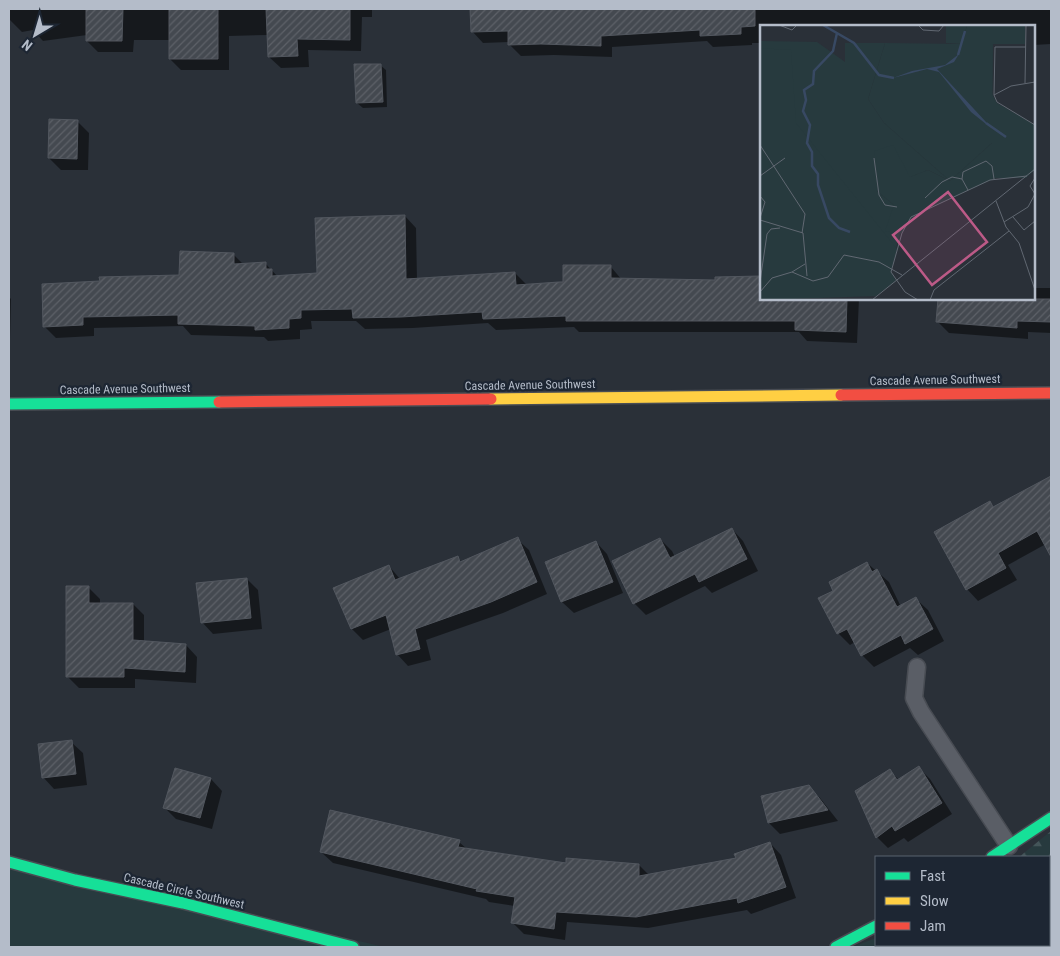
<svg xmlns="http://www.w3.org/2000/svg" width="1060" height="956" font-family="'Roboto Condensed',sans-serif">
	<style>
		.forest { fill: url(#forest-firs) }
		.park { fill: #273a3e }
		.shadow { fill: #0007 }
		.building { fill: url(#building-hatch); stroke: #52575f }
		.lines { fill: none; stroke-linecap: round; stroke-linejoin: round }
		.lane-casing { stroke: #484c53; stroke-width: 19 }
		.fast-casing { stroke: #484c53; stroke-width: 14 }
		.slow-casing { stroke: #484c53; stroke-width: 14 }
		.jam-casing { stroke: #484c53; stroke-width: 14 }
		.lane { stroke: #5a5e66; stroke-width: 16 }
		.fast { stroke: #16e098; stroke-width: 11 }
		.slow { stroke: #ffcf43; stroke-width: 11 }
		.jam { stroke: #f24e42; stroke-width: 11 }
		.labels { text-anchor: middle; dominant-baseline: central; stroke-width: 4.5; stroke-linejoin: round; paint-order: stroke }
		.street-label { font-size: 12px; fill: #b4bcc9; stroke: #1d2633 }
		.inset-river { fill: none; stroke: #384963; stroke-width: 2.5 }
		.inset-road { fill: none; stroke: #616872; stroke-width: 1 }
		.view { fill: #bc5a87; fill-opacity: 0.15; stroke: #bc5a87; stroke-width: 2.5 }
		.inset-edge { fill: none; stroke: #b4bcc9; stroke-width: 2.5 }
	</style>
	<defs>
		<pattern id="forest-firs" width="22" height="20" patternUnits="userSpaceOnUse" patternTransform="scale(1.25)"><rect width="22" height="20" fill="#273a3e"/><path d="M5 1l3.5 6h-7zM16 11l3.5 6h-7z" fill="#445559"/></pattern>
		<pattern id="building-hatch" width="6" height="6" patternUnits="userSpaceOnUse" patternTransform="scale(1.25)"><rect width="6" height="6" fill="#444950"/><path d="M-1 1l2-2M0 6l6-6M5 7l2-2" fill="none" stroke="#5d6168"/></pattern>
	</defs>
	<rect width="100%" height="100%" fill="#2a3038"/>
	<!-- forest -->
	<path class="forest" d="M1051 831V947H996L994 945H1049V857H1019Z"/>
	<!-- park -->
	<path class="park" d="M9 857 384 947H9Z
		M876 938V945H994L996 947H852Z"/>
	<!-- shadow -->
	<path class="shadow" d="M9 9H372V17H362L361 51 308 50 309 67 281 68 269 57 268 35 229 36V70H181L170 59V40H134L133 52H98L87 41V35L43 41 33 30 22 32 10 20Z
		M471 9H1051V44L1034 45V26H761V43H752V45L713 47 707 41 612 47V57L554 55 521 56 510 45 509 42 483 43 472 31Z
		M380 65 386 70 387 107 363 108 357 103Z
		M77 121 89 133 88 170H61L49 158Z
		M405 216 416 228 417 280 515 273 526 284H560L611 267 622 280 716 281V278H761V299H859L857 343 807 341 799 332H579L574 327 496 330 488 323 413 328 365 329 356 321H311L312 329 300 330V339L268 341 264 337 191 335 183 326 94 328V336L56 338 44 326 181 277 233 254 244 265 265 263 278 277 318 274Z
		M1034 288H1051V333L1028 332V339L949 333 938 322 939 299H1034Z
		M9 297 11 299 10 338H9Z
		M1051 477V549L1046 544 1008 565 1017 580 978 601 967 589 990 503 995 508Z
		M732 529 743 541 758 571 712 593 705 586 646 615 634 603 660 539 672 551 675 557Z
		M517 539 529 550 547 594 503 613 426 640 431 660 408 666 397 654 391 629 363 640 352 629 389 566 400 579 457 558 462 562Z
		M596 542 607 554 623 593 574 613 562 602 547 563Z
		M867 563 889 582 901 607 916 599 928 610 944 641 918 655 910 648 874 667 862 655 855 642 850 645 838 633 835 591Z
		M247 579 258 590 262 629 213 634 202 622Z
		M89 588 100 599V604H133L144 615V642L186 645 197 657 196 683 135 679V688H79L67 676Z
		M71 742 83 753 87 785 54 789 43 777Z
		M919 768 930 779 952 814 908 842 904 838 888 848 877 837 890 771 899 780Z
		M176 769 211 779 222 791 212 829 176 819 165 808Z
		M808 787 820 798 838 821 780 834 769 823Z
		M459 842 467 849 567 864 639 865 650 876 737 859 770 843 781 855 796 898 751 914 747 910 648 928 567 922 565 940 524 934 512 922 515 906 489 902 486 899 333 863 321 852Z"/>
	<!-- building -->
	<path class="building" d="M86 9H123L122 41H86Z
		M169 9H218V59H169Z
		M266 9H350V40L297 39 298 56 268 57Z
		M470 9H755V26L741 27V34L700 36V30L601 36V46L541 44 508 45V31L471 32Z
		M354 64H381L383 102 356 103Z
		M49 119 78 120 77 159 48 158Z
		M405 215 406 279 515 272 516 285 559 282H563V265H611V278L715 280V277L761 276V299H847L846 332 795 330V321H566V316L483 319 482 312 401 317 353 318 352 309 301 310V318L289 319V328L255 330V326L178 324V315L83 317V325L43 327 42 284 100 281 99 277 179 275 180 251 234 253V264L266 262V269H272V276L317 273 315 218Z
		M938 299H1051V322L1017 321V328L936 322Z
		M1051 476V557L1037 531 998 553 1006 568 966 590 934 532 990 501 993 507Z
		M732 528 747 559 699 582 695 574 633 604 612 561 660 538 670 558Z
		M518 537 537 582 491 602 415 629 420 649 396 655 386 615 351 629 333 588 389 565 395 580 458 556 460 562Z
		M596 541 613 582 561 602 545 562Z
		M867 562 872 572 877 569 897 607 916 597 933 629 905 644 901 635 861 656 847 629 837 634 818 598 833 591 829 582Z
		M247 578 251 618 201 623 196 583Z
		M66 586H89V603H133V640L186 644 185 672 124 668V677H66Z
		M72 740 76 774 42 778 38 744Z
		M919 766 942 803 895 831 892 826 876 838 855 791 890 769 897 780Z
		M175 768 211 778 200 818 163 808Z
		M809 785 828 810 768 823 761 796Z
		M330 810 460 840 458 847 566 863V858L639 864V876L736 858 734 854 770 842 786 887 738 903 737 898 636 917 556 912 554 929 511 923 515 897 476 891 477 889 320 852Z"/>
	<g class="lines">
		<defs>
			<path id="lane" d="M917 667 914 698 921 712 1009 846
				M902 945 903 947"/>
			<path id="fast" d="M9 404 219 402
				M992 857 1051 818
				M9 862 75 880 183 903 353 947
				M836 947 876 926"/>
			<path id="slow" d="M491 399 841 395"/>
			<path id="jam" d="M841 395 1051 393
				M219 402 491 399"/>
		</defs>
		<!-- lane casing -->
		<use href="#lane" class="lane-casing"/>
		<!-- fast casing -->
		<use href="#fast" class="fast-casing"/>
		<!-- slow casing -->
		<use href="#slow" class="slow-casing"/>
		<!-- jam casing -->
		<use href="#jam" class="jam-casing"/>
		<!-- lane -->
		<use href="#lane" class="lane"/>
		<!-- fast -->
		<use href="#fast" class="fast"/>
		<!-- slow -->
		<use href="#slow" class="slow"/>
		<!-- jam -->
		<use href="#jam" class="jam"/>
	</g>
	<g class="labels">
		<!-- street labels -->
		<g class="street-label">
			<text transform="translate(935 380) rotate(-1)">Cascade Avenue Southwest</text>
			<text transform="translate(530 385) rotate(-1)">Cascade Avenue Southwest</text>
			<text transform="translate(125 389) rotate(-1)">Cascade Avenue Southwest</text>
			<text transform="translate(184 891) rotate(13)">Cascade Circle Southwest</text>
		</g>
	</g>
	<!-- overview -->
	<g transform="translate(760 25)">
		<rect width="275" height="275" fill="#2a3038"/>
		<path d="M207 0H265V19H233L232 118 190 156 124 98 108 74 125 18 202 19Z" fill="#273a3e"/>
		<path d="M0 16 57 17 85 37V18H125L108 74 124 98 190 156 168 145 117 166 134 180 140 209 134 231 0 52Z" fill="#273a3e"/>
		<path d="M0 23 31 25 36 98 137 224 131 247 136 256 116 271 0 275Z" fill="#273a3e"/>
		<path d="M186 0H207L202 19 186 18ZM232 69 237 78 275 100V145L266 153H236L158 188 140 209 125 206 134 180 117 166 114 126 133 120 150 152 168 145 190 156 232 118Z" fill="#273a3e"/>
		<path d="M199 29 194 37 177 44 226 97V99L211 87 179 47 167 44 133 53 152 46 185 40Z" fill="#384963"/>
		<path class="inset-river" d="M63 0 94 18 119 50 134 53M77 8 73 26 54 46 53 59 44 65 46 75 43 86 50 100 47 118 52 127V141L58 149V160L69 193 79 203 90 207M198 30 205 6M226 98 246 112"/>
		<path class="inset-road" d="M19 0 32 5 37 0M158 0 163 5 179 6 184 0M266 22H235L234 70 237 77 275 100M265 58 266 0M234 70 251 61 275 57M0 120 45 189 42 208M114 133 119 170 125 180 137 182M0 151 25 133M202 154 203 147 226 136 232 141 234 154M0 171 5 177 0 193M165 173 182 157 192 152 202 154 208 165M236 176 246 202 259 218 275 265M253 192 264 205 275 196M0 195 43 208 47 251M244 197 268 182 275 169 270 161 275 153M45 239 32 247 53 256 68 252 84 230 119 237 142 250M0 257 7 209 11 204 20 203M0 267 12 253 32 247M112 275 275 144M158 275 145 267 131 247 142 208 151 192 230 155 267 151M170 275 174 265 249 206"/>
		<path class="view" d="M188 167 227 217 172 260 133 210Z"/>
		<rect width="275" height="275" class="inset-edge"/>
	</g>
	<!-- border -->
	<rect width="1060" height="956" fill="none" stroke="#b4bcc9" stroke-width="20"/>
	<!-- legend -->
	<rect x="875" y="856" width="175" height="90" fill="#1d2633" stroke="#59626f"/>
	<rect x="885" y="872" width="25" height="8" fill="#16e098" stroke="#59626f"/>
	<text x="920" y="881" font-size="15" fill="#b4bcc9">Fast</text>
	<rect x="885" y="897" width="25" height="8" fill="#ffcf43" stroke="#59626f"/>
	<text x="920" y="906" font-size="15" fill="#b4bcc9">Slow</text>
	<rect x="885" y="922" width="25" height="8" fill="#f24e42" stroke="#59626f"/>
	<text x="920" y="931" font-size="15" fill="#b4bcc9">Jam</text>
	<!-- north arrow -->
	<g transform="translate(35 35) rotate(218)" stroke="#1d2633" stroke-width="4" paint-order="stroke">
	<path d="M0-4L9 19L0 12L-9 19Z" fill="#b4bcc9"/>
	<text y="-8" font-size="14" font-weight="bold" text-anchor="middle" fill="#b4bcc9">N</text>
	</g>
</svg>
